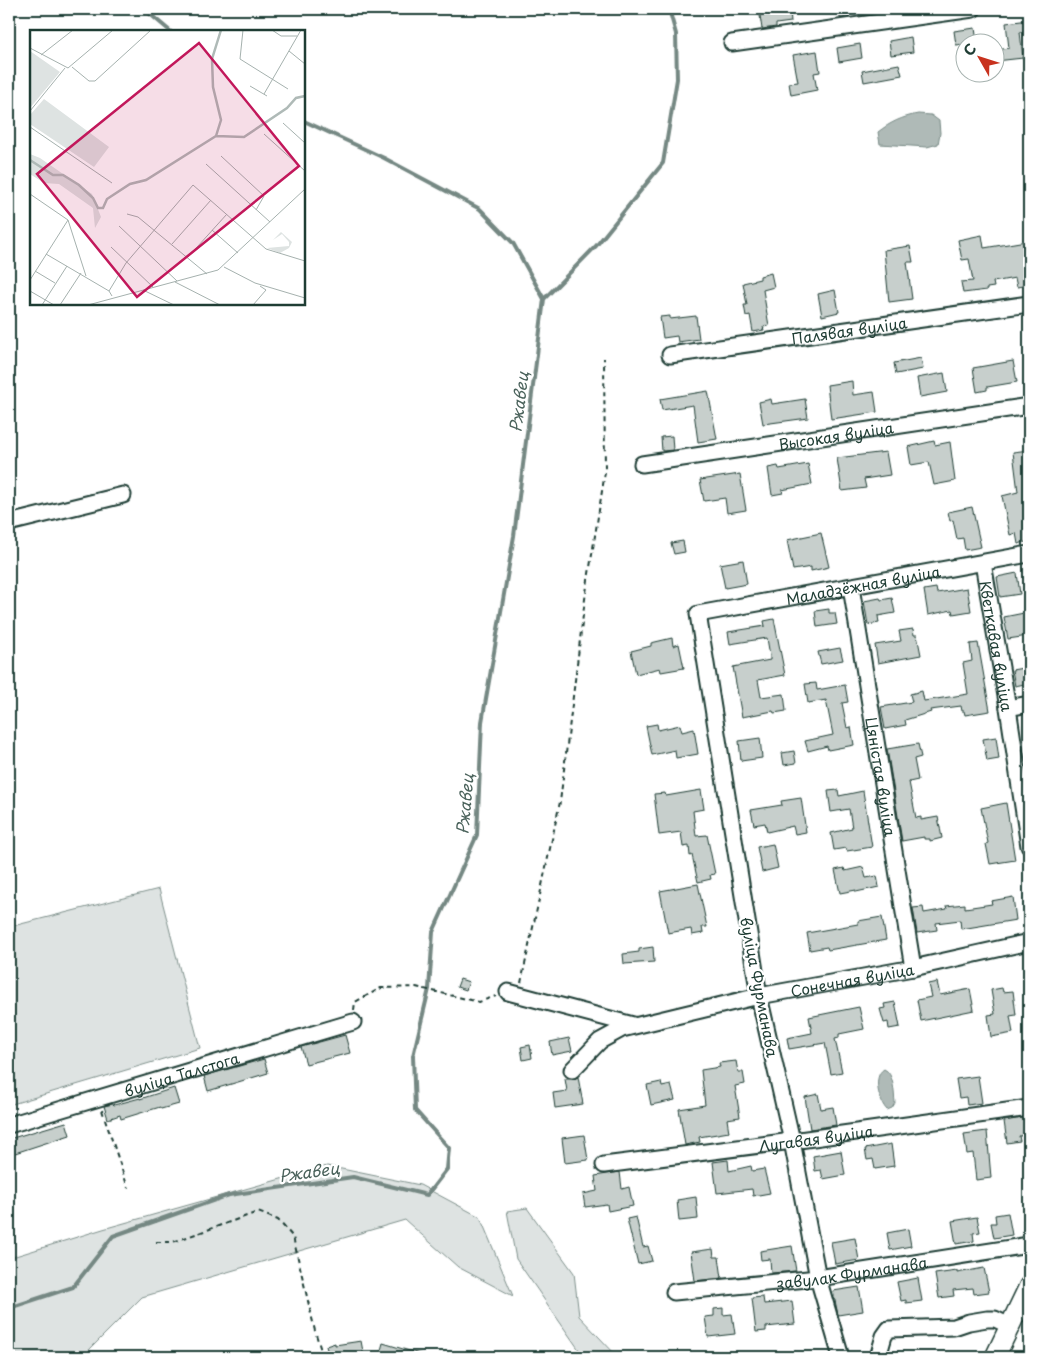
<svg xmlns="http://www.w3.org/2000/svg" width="1038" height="1366" font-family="'Playpen Sans',sans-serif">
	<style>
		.green { fill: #dee3e2; stroke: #7e908b }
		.water { fill: #afbab7; stroke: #758883 }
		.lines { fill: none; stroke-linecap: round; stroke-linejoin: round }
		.stream { stroke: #758883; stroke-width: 4 }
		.building { fill: #c7cfcc; stroke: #1f3d34 }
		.minor-casing { stroke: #1f3d34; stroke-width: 19 }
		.major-casing { stroke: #1f3d34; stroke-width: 22 }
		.path { stroke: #1f3d34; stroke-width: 2; stroke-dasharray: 5 4; stroke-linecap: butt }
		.minor { stroke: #fff; stroke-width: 15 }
		.major { stroke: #fff; stroke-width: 19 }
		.labels { text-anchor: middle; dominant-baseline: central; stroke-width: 4.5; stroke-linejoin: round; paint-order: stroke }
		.street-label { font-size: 15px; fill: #1f3d34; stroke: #fff }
		.water-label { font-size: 16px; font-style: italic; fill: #4a625b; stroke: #fff }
		.inset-river { fill: none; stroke: #afbab7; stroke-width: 2.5 }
		.inset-road { fill: none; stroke: #a5b1ae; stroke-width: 1 }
		.view { fill: #c2185b; fill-opacity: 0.15; stroke: #c2185b; stroke-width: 2.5 }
		.inset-edge { fill: none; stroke: #1f3d34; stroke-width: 2.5 }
	</style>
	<rect width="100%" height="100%" fill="#fff"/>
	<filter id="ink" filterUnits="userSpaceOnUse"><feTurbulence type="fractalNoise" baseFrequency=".02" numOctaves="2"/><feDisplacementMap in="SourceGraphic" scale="10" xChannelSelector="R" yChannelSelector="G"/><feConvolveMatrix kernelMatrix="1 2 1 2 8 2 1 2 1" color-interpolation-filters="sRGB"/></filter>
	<g filter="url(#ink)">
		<!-- green -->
		<path class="green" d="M159 889 200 1048 9 1105V927Z
			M327 1166 420 1185 480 1217 513 1296 458 1267 405 1220 142 1297 82 1357H9V1258L103 1229Z
			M527 1208 574 1273 579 1316 616 1355 614 1357H584L516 1259 507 1211Z"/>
		<!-- water -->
		<path class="water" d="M918 114 931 115 939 121 940 133 938 144 927 147 880 144 878 132C891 122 902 117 918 114Z
			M884 1069C894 1073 894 1093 895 1103L892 1108 887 1110C879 1102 872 1076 884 1069Z"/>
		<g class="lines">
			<!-- stream -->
			<path class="stream" d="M144 9 170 31
				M304 121 384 158 480 209 513 243 544 299
				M9 1308 73 1287 113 1236 229 1195 353 1177 427 1195 447 1169 449 1148 415 1110 413 1056 429 989 433 932 477 835 482 722 514 536 544 299 596 246 663 163 677 79 676 34 669 9"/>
		</g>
		<!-- building -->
		<path class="building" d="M759 9H790L791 22 776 24V27L762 29Z
			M839 9H848L849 17 840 18Z
			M1029 20V31L1020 32 1023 58 996 61V50L1009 48 1006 23Z
			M975 28 977 42H966V44L956 45 954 31Z
			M911 37 913 52 891 55 889 41Z
			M860 44 862 58 839 62 837 48Z
			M817 51 820 72 814 73 817 90 791 95 789 83 798 82 793 55Z
			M899 64 902 75 864 82 862 71Z
			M982 235 984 248 1026 241 1029 265V285L1017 287 1015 278 993 282 994 287 987 288V290L963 293 961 282 973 281 969 259 962 260 958 240Z
			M910 246 913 262H907L912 299 889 302 884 250Z
			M771 273 774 287 763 290 769 326 763 327 764 330 753 332 750 315 746 316 744 305H747L743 283 760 279V276Z
			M835 290 839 312 822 316 818 294Z
			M670 316V319L696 316 699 339 678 342 677 336 663 338 660 317Z
			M921 358 923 369 896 374 894 363Z
			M1013 361 1017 382 987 387V390L977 392 973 368Z
			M944 373 947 392 920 397 917 378Z
			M852 381 853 395 874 392 877 412 831 419 827 385Z
			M708 391 717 439 698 442 693 405 662 410 660 399Z
			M771 399 772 404 805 399 808 418 763 424 759 402Z
			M672 436 673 450 662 451 661 437Z
			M934 441 935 445 950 442 955 481 934 485 929 462 911 465 908 447Z
			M1029 450V481H1026L1029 499V504L1027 505 1029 517V541L1018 544 1016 533 1010 535 1002 496 1018 492 1013 452Z
			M886 452 890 475 864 479 866 488 842 491 837 458Z
			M808 464 812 484 782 490 783 493 772 495 768 468 778 466 779 469Z
			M740 474 746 510 727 513 725 498 704 501 700 480Z
			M972 507 981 547 965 550 963 538 957 539 953 520 950 521 948 512Z
			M821 533 829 567 811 571V567L793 570 787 540Z
			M683 541 685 552 674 554 671 543Z
			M743 560 747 584 725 588 720 564Z
			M1017 573 1020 594 1000 597 997 577Z
			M936 588 937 593 967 588 971 611 953 614 952 610 928 615 924 590Z
			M880 598 881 600 892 598 895 613 878 616 879 623 868 625 864 601Z
			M829 609V613H835L837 624 817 627 815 611Z
			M1024 613 1028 636 1008 639 1004 617Z
			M774 619 785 675 758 680 761 697 784 694 786 711 774 713 773 711 742 717 733 667 770 660V656L767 638 730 644 728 632 765 626 764 621Z
			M913 629 914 635H917L921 655 878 663 875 645 901 641 899 631Z
			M672 638 673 646 679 644 684 668 661 672 660 668 636 674 631 651 651 646V643Z
			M978 643 990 711 965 715 964 711H962L961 706 930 710 931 712 905 720 906 725 885 729 881 707 912 702 910 694 922 691 924 701 968 694 963 663 972 661 970 644Z
			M840 648 843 660 821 664 818 652Z
			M1029 667V683L1015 686 1012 670Z
			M816 683 817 690 845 685 848 702 842 703 847 728 851 727 854 745 828 750 827 746 808 751 805 741 833 735 826 700 808 703 805 684Z
			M657 724 658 730 680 725 682 732 694 729 698 754 676 758 675 750 652 755 646 726Z
			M996 737 999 759 987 761 983 739Z
			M760 738 762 758 741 761 739 741Z
			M918 744 921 757 914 759 918 780 909 782 916 818 921 817V820L938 817 942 838 930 841V839H924V837L902 841 887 749Z
			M794 751 796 763 784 765 782 753Z
			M701 790 704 809 693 811 696 836 707 835 715 874 710 875 711 879 698 882 692 855 690 856 689 846 683 847 681 832 659 835 654 794 665 793 666 796Z
			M838 790 839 796 863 791 872 847 847 851 846 848 834 850 831 833 852 828 849 809 831 812 828 791Z
			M801 798 806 832 795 834 793 826 767 832 765 823 754 825 751 810 782 805 781 801Z
			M1006 803 1015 860 990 864 986 844 988 843 981 808Z
			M773 844 778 868 762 872 757 847Z
			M863 867 866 878 877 876 879 887 856 892V890L840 893 835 870 844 868 845 871Z
			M698 884 707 927H702L703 933 692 935 691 929 668 933 660 891Z
			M1013 897 1016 920 961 929 960 920 936 923 937 930 917 933 913 908 923 907 924 913 947 909 946 906 965 904V908L992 904 991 901Z
			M882 917 886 940 828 950 827 947 810 950 807 933 858 924V921Z
			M653 947 654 962 624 964 623 954 639 952V949Z
			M460 979 469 982 466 990 457 987Z
			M937 982 940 995 970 989 974 1010 921 1021 917 1000 931 997 928 984Z
			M1002 988 1003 992 1013 991 1016 1015 1010 1016 1013 1033 991 1037 988 1015 995 1014 991 990Z
			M895 1002 900 1027 889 1029 888 1022 884 1023 880 1009 885 1008 884 1004Z
			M859 1007 864 1029 839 1034V1038L835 1039 842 1072 831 1074 825 1043 789 1049 787 1038 812 1033 809 1017Z
			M345 1035 350 1053 306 1064 301 1047Z
			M569 1038 572 1051 552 1055 550 1042Z
			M530 1045 532 1058 523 1060 521 1047Z
			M264 1059 268 1073 208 1091 204 1076Z
			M736 1061 738 1072H743L745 1084 735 1086 740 1117 727 1119 729 1132 699 1137 700 1142 685 1145 679 1109 705 1105 701 1070 720 1067 719 1063Z
			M978 1076 982 1103 967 1105 966 1097 959 1098 956 1079Z
			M578 1077 583 1104 555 1108 553 1093 567 1091 565 1079H574Z
			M661 1082 662 1087 671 1085 675 1100 651 1105 647 1085Z
			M174 1088 179 1104 161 1109 160 1107 121 1119 120 1115 108 1119 104 1106 113 1104 114 1105 140 1098V1099Z
			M818 1094 821 1109 833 1107 836 1125 810 1129 805 1097Z
			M1029 1117V1135L1019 1136 1020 1141 1007 1143 1004 1121Z
			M66 1122 70 1135 9 1155V1139Z
			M987 1131 991 1178 976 1180 973 1153 967 1154 964 1134Z
			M584 1135 588 1160 565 1163 562 1138Z
			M891 1144 894 1166 875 1169 873 1159 867 1160 865 1149Z
			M841 1151 845 1175 823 1179 821 1170 815 1171 813 1156Z
			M728 1160 729 1171 751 1166 752 1171 764 1169 770 1193 753 1196 752 1189 717 1193 713 1162Z
			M620 1172 622 1189 629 1187 633 1206 608 1211 607 1204 585 1207 583 1194 597 1191 595 1176Z
			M696 1197 698 1219 679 1221 677 1200Z
			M1008 1213 1012 1235 994 1238 991 1223H996L995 1215Z
			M636 1217 643 1247 648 1246 652 1261 638 1264 627 1219Z
			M977 1217 980 1232 973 1233 974 1241 956 1244 952 1221Z
			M908 1229 911 1246 890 1250 887 1233Z
			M855 1238 859 1260 835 1264 831 1242Z
			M792 1246 796 1271 771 1273 770 1259 761 1260 760 1251Z
			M713 1249 714 1257H719L722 1278 695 1281 691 1252Z
			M984 1268 989 1292 974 1294 973 1288 953 1290 954 1296 939 1298 935 1274 957 1271V1273Z
			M918 1278 922 1301 906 1303V1300L901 1301 897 1282Z
			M859 1287 863 1311 838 1315 833 1291Z
			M763 1297 764 1304 792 1301 795 1324 766 1327V1331L756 1332 752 1298Z
			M723 1308V1315L732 1314 735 1334 708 1337 705 1317 714 1316V1309Z
			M361 1341 364 1357H329L326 1346 335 1343V1345Z
			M383 1343 423 1355V1357H379Z"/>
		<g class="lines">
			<defs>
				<g id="minor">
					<path d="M732 43 973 9"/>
					<path id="s1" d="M670 355 1029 304"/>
					<path id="s2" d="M642 464 1029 406"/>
					<path d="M9 523 123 495"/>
					<path id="s3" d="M983 563 1008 708 1029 846"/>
					<path id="s4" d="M851 587 913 968"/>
					<path d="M1008 708 1029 704"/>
					<path d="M508 992 633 1025"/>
					<path id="s5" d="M572 1070 600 1041 622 1029 759 996 913 968 1029 942"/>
					<path id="s6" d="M9 1125 353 1022"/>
					<path id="s7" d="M604 1165 792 1141 1029 1108"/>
					<path id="s8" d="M674 1292 818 1278 1029 1245"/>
					<path id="s9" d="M841 1357 818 1278 792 1141 759 996 698 614 1029 554"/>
					<path d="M878 1357 884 1336 889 1329 954 1327 969 1322 987 1319H995L1010 1326"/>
				</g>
				<path id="major" d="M995 1357 1029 1286"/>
			</defs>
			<!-- minor casing -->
			<use href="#minor" class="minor-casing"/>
			<!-- major casing -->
			<use href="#major" class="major-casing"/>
			<!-- path -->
			<path class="path" d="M521 983 560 802 585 599 605 472 604 358
				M354 1010 355 1002 381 988 416 987 479 1002 496 996
				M102 1110 128 1188
				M156 1242H173L258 1212 278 1220 293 1237 315 1331 323 1357"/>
			<!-- minor -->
			<use href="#minor" class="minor"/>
			<!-- major -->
			<use href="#major" class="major"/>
		</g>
	</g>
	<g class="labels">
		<!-- street labels -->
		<g class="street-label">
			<text stroke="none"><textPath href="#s1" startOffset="181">Палявая вуліца</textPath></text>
			<text stroke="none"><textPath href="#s2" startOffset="196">Высокая вуліца</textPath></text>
			<text stroke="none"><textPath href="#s9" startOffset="925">Маладзёжная вуліца</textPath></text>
			<text stroke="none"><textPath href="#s3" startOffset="84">Кветкавая вуліца</textPath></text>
			<text stroke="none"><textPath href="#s4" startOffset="192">Цяністая вуліца</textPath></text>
			<text stroke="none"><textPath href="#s5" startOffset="301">Сонечная вуліца</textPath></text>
			<text transform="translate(760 987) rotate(79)">вуліца Фурманава</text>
			<text stroke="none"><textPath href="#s6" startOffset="180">вуліца Талстога</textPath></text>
			<text stroke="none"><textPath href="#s7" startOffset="214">Лугавая вуліца</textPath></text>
			<text stroke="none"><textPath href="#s8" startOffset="179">завулак Фурманава</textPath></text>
		</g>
		<!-- water labels -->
		<g class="water-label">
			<text transform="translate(518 402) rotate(-83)">Ржавец</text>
			<text transform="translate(464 804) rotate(-85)">Ржавец</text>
			<text transform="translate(309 1171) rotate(-8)">Ржавец</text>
		</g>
	</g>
	<!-- overview -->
	<g transform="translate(30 30)">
		<rect width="275" height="275" fill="#fff"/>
		<path d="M0 21 30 42 0 78ZM14 69 79 117 64 137 0 94V85ZM0 124 10 128 62 164 71 187 65 198 63 178 29 154 14 153 0 144ZM251 202 262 212 259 218 250 223 237 218 259 216V212L252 204 243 210Z" fill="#dee3e2"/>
		<path class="inset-river" d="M186 106 191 90 183 57 182 29 191 0M0 130 23 145H33L49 155 63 168 68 178H73L77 169 100 154 116 150 186 106 214 107 257 78 266 68 275 66"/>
		<path class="inset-road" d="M213 0 210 29 258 59M242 0 251 6H267M0 18 38 38 83 0M259 21 275 34M11 25 43 0M42 37 59 51H65L121 0M220 56 237 66M234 64 271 0M0 81 35 38M253 93 275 113M0 97 82 153M234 104 275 141M191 126 234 166 226 180M176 134 240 192M0 164 38 190 56 246M97 184 108 187 177 244M89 196 147 251M182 200 208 223M142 214 181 170M81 217 123 257M16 224 79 261 82 266M158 227 197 184M194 237 225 253 275 268M5 241 25 253M0 250 38 190M145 252 190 275M113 260 144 275M0 261 24 275M79 261 96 233 163 155 236 219 275 231M12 275 37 236M30 275 51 243M58 275 188 240 275 159M223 275 236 260 230 256"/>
		<path class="view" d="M169 13 269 136 107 267 7 144Z"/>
		<rect width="275" height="275" class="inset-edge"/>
	</g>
	<!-- margin -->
	<rect width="1038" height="1366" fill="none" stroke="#fff" stroke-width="30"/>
	<rect x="15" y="15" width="1008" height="1336" fill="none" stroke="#1f3d34" stroke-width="2" filter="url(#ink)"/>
	<!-- north arrow -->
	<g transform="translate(980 58) rotate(309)"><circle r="24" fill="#ffffff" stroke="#a5b1ae"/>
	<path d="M0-4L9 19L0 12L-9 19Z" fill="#c8321e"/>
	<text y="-8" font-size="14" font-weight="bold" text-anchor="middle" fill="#1f3d34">С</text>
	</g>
</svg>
